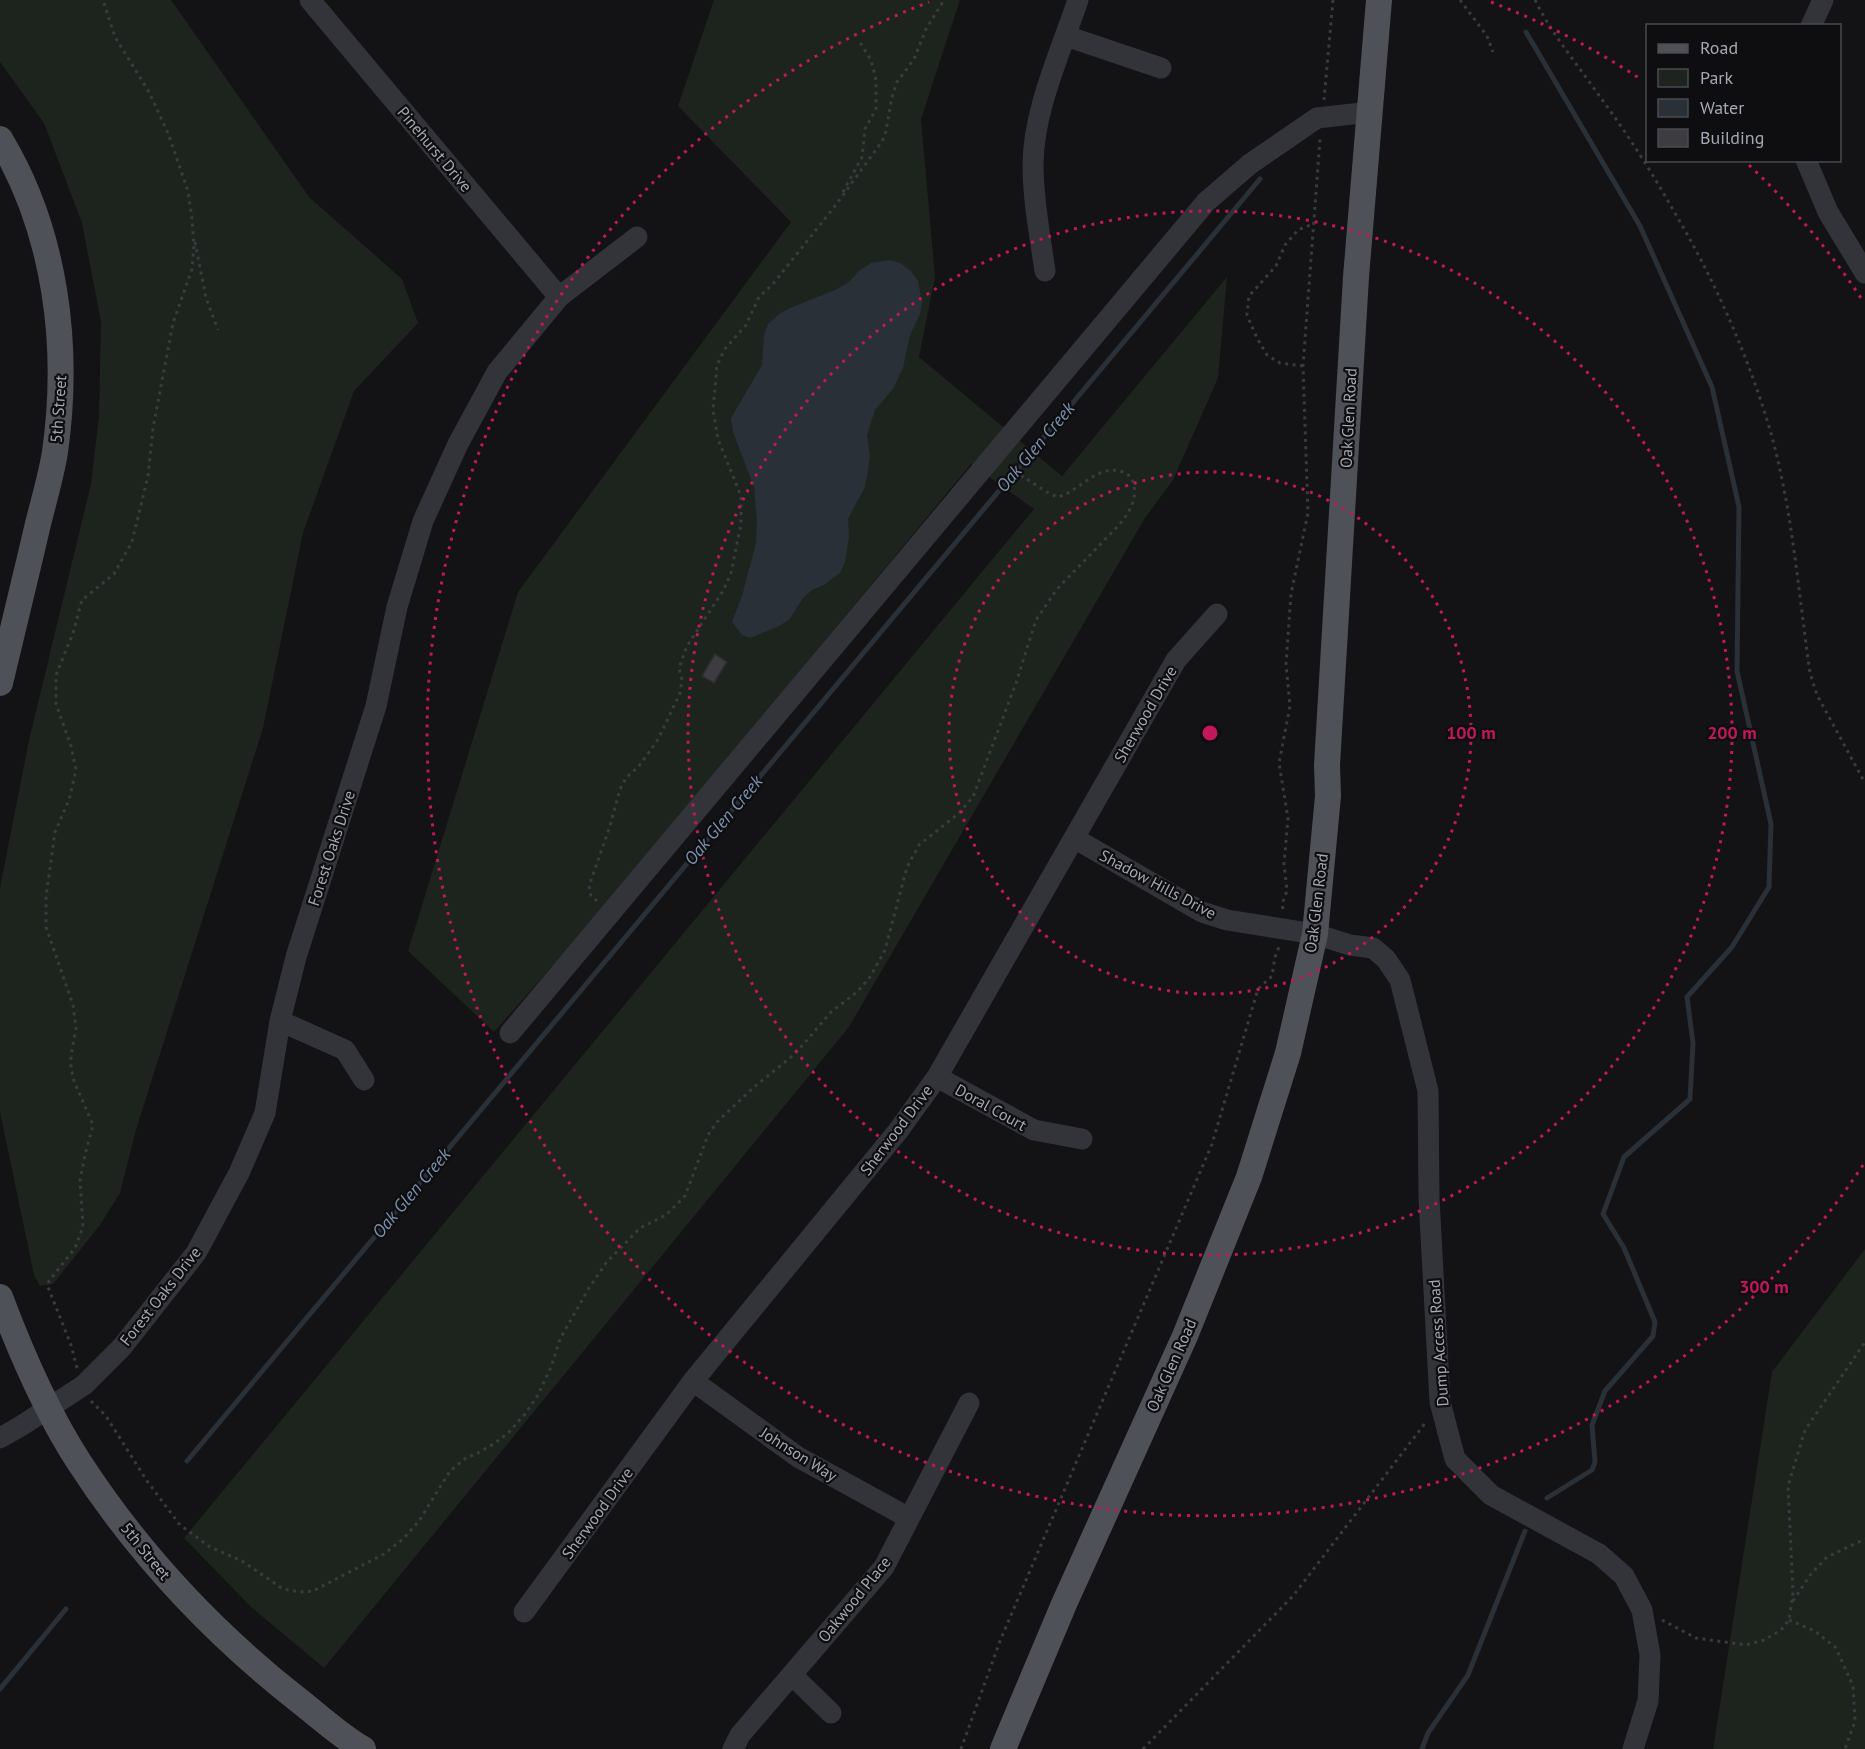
<svg xmlns="http://www.w3.org/2000/svg" width="1865" height="1749" font-family="'PT Sans',sans-serif">
	<style>
		.green { fill: #1d241e }
		.water { fill: #293037 }
		.lines { fill: none; stroke-linecap: round; stroke-linejoin: round }
		.stream { stroke: #293037; stroke-width: 5 }
		.building { fill: #3d3d41; stroke: #2d2c30; stroke-width: 1.5 }
		.path { stroke: #393b40; stroke-width: 3; stroke-dasharray: 3 4.5; stroke-linecap: butt }
		.minor { stroke: #333439; stroke-width: 21 }
		.major { stroke: #4f5158; stroke-width: 26 }
		.ring { fill: none; stroke: #c2185b; stroke-width: 3; stroke-dasharray: 3 6 }
		.labels { text-anchor: middle; dominant-baseline: central; stroke-width: 4.5; stroke-linejoin: round; paint-order: stroke }
		.street-label { font-size: 16px; fill: #a4a8b4; stroke: #0e0d0f }
		.water-label { font-size: 18px; font-style: italic; fill: #7b92b0; stroke: #0e0d0f }
		.centre { fill: #c2185b; stroke: #0e0d0f; stroke-width: 3 }
		.ring-label { font-size: 18px; text-anchor: middle; font-weight: bold; fill: #c2185b; stroke: #0e0d0f; stroke-width: 4.5; stroke-linejoin: round; paint-order: stroke }
	</style>
	<rect width="100%" height="100%" fill="#131214"/>
	<!-- green -->
	<path class="green" d="M0 0H171L309 197 402 279 418 323 354 391 303 533 263 728 136 1130 120 1193 100 1225 53 1284 40 1286 34 1275 0 1112V888L29 740 91 484 99 415 101 322 82 223 44 123 0 62Z
		M714 0H960L921 119 935 277 919 357 1062 476 1227 277 1218 378 1173 480 1145 518 849 1027 324 1668 251 1607 184 1538 1034 509 971 464 608 903 494 1032 408 951 518 592 791 222 678 106Z
		M1865 1249V1749H1713L1772 1372Z"/>
	<!-- water -->
	<path class="water" d="M890 260 900 263 911 271 918 281 922 302 920 314 910 335 903 368 893 389 875 410 867 435 870 456 868 471 865 487 848 519 849 537 845 562 840 573 824 585 812 590 803 598 789 620 777 627 750 638 742 635 732 622 742 596 756 543 757 522 754 487 733 432 731 418 762 365 764 335 768 324 779 314 790 308 835 290 849 282 860 270 871 263Z"/>
	<g class="lines">
		<!-- stream -->
		<path class="stream" d="M1526 32 1640 226 1712 387 1739 507 1737 671 1771 824 1769 887 1732 947 1687 997 1693 1043 1690 1099 1624 1157 1603 1214 1624 1248 1655 1322 1653 1336 1605 1391 1592 1425 1595 1462 1592 1470 1547 1498
			M187 1461 1260 179
			M0 1689 66 1609
			M1422 1749 1428 1733 1468 1675 1525 1531"/>
	</g>
	<!-- building -->
	<path class="building" d="M715 654 727 662 714 683 702 676Z"/>
	<g class="lines">
		<!-- path -->
		<path class="path" d="M1460 0 1487 36 1493 52
			M1535 0C1553 36 1580 68 1603 101 1628 135 1651 171 1672 208 1712 275 1745 348 1768 423 1792 503 1798 590 1810 673L1817 695 1865 783
			M1324 100 1333 0
			M843 192 862 157 865 129 876 109V80L871 60 859 41
			M195 242 206 298 218 330
			M1303 366 1280 363 1267 355 1257 338 1247 315 1249 296 1276 266 1285 245 1298 230 1315 223
			M597 901 591 896 589 886 610 826 620 789 626 778 639 766 657 741 668 719 680 693 682 680 679 668 687 646 723 591 731 573 741 524V496L718 439 713 410 717 365 725 349 746 325 759 297 773 284 835 206 878 147 885 136 892 97 897 82 914 59 926 29 944 0
			M1283 909 1282 904 1287 891 1284 864 1288 818 1279 763 1290 706 1286 664 1291 594 1308 513 1303 366 1320 139
			M77 1368 71 1345 48 1287 49 1281 75 1248 83 1227 80 1180 85 1155 93 1125 74 1081 71 1068V1056L76 1028 73 1005 46 927V897L55 832 69 800 76 770 71 746 56 704V675L73 633 82 600 114 574 132 542 148 476 153 428 173 323 192 269 194 246 192 219 188 191 168 133 149 92 115 37 103 0
			M91 1401 106 1416 147 1481 180 1525 210 1547 242 1561 283 1589 300 1592 313 1591 384 1554 403 1539 419 1521 450 1471 466 1458 478 1453 495 1443 509 1432 525 1414 538 1395 551 1367 560 1339 589 1288 606 1263 640 1228 666 1215 685 1196 708 1135 717 1122 754 1087 795 1054 831 1012 857 992 870 977 885 950 907 867 919 845 958 814 973 797 1016 683 1036 620 1057 589 1119 525C1128 514 1137 501 1134 486 1133 479 1129 474 1123 472 1098 463 1080 491 1058 497L1050 494 1008 467
			M1793 1601 1811 1574 1827 1557 1865 1539
			M1662 1620 1696 1638 1746 1645 1764 1640 1781 1630 1789 1620 1793 1593 1788 1486 1805 1430 1865 1342
			M1789 1620 1815 1631 1836 1648 1853 1686 1855 1721 1845 1749
			M961 1749 1000 1641 1212 1144 1258 989 1272 976 1275 957 1279 947
			M1143 1749 1293 1596 1426 1422"/>
		<!-- minor -->
		<path class="minor" d="M310 0 559 297
			M1811 26 1823 0
			M1066 36 1161 68
			M1806 160 1828 212 1865 273
			M1045 271C1040 236 1033 200 1033 165 1033 111 1061 51 1078 0
			M1074 838 1202 912 1227 920 1315 934 1350 945 1373 948 1386 959 1400 980 1428 1091 1429 1198 1440 1402 1455 1459 1491 1495 1599 1554 1624 1576 1642 1610 1650 1655 1648 1701 1633 1749
			M280 1021 345 1050 364 1080
			M510 1033 1206 202 1250 164 1317 118 1370 112
			M937 1077 1034 1130 1082 1139
			M693 1381 798 1457 909 1518
			M0 1438 21 1426 84 1385 122 1347 196 1253 239 1173 265 1113 280 1021 296 957 376 706 397 607 423 521 458 444 497 372 559 297 637 237
			M524 1612 693 1381 898 1131 937 1077 1176 660 1217 614
			M792 1675 831 1713
			M733 1749 740 1735 884 1567 969 1403"/>
		<!-- major -->
		<path class="major" d="M0 139C56 232 70 346 55 452 51 477 43 503 37 528 25 580 12 632 0 683
			M0 1297C21 1353 46 1411 79 1462 138 1553 212 1632 297 1699 319 1716 339 1735 363 1749
			M1003 1749 1064 1604 1185 1336 1249 1177 1288 1053 1315 934 1328 796 1327 765 1356 277 1379 0"/>
	</g>
	<!-- distance rings -->
	<g class="ring">
		<circle cx="1210" cy="733" r="261"/>
		<circle cx="1210" cy="733" r="522"/>
		<path d="M1863 1165A783 783 0 1 1 929 2M1491 2A783 783 0 0 1 1642 80M1749 165A783 783 0 0 1 1863 301"/>
	</g>
	<g class="labels">
		<!-- street labels -->
		<g class="street-label">
			<text transform="translate(435 149) rotate(50)">Pinehurst Drive</text>
			<text transform="translate(58 409) rotate(-86)">5th Street</text>
			<text transform="translate(1348 418) rotate(-87)">Oak Glen Road</text>
			<text transform="translate(1145 714) rotate(-60)">Sherwood Drive</text>
			<text transform="translate(331 848) rotate(-72)">Forest Oaks Drive</text>
			<text transform="translate(1158 884) rotate(28)">Shadow Hills Drive</text>
			<text transform="translate(1316 903) rotate(-83)">Oak Glen Road</text>
			<text transform="translate(991 1107) rotate(29)">Doral Court</text>
			<text transform="translate(896 1130) rotate(-53)">Sherwood Drive</text>
			<text transform="translate(160 1296) rotate(-52)">Forest Oaks Drive</text>
			<text transform="translate(1438 1343) rotate(-94)">Dump Access Road</text>
			<text transform="translate(1171 1365) rotate(-66)">Oak Glen Road</text>
			<text transform="translate(799 1454) rotate(32)">Johnson Way</text>
			<text transform="translate(597 1513) rotate(-54)">Sherwood Drive</text>
			<text transform="translate(146 1551) rotate(51)">5th Street</text>
			<text transform="translate(854 1599) rotate(-51)">Oakwood Place</text>
		</g>
		<!-- water labels -->
		<g class="water-label">
			<text transform="translate(1035 447) rotate(-50)">Oak Glen Creek</text>
			<text transform="translate(723 820) rotate(-50)">Oak Glen Creek</text>
			<text transform="translate(411 1193) rotate(-50)">Oak Glen Creek</text>
		</g>
	</g>
	<circle cx="1210" cy="733" r="9" class="centre"/>
	<g class="ring-label">
		<text x="1471" y="739">100 m</text>
		<text x="1732" y="739">200 m</text>
		<text x="1764" y="1293">300 m</text>
	</g>
	<!-- legend -->
	<rect x="1646" y="24" width="195" height="138" fill="#0e0d0f" stroke="#4a4b51" stroke-width="1.5"/>
	<rect x="1658" y="44" width="30" height="9" fill="#4f5158" stroke="#4a4b51" stroke-width="1.5"/>
	<text x="1700" y="54" font-size="18" fill="#a4a8b4">Road</text>
	<rect x="1658" y="69" width="30" height="18" fill="#1d241e" stroke="#4a4b51" stroke-width="1.5"/>
	<text x="1700" y="84" font-size="18" fill="#a4a8b4">Park</text>
	<rect x="1658" y="99" width="30" height="18" fill="#293037" stroke="#4a4b51" stroke-width="1.5"/>
	<text x="1700" y="114" font-size="18" fill="#a4a8b4">Water</text>
	<rect x="1658" y="129" width="30" height="18" fill="#3d3d41" stroke="#4a4b51" stroke-width="1.5"/>
	<text x="1700" y="144" font-size="18" fill="#a4a8b4">Building</text>
</svg>
